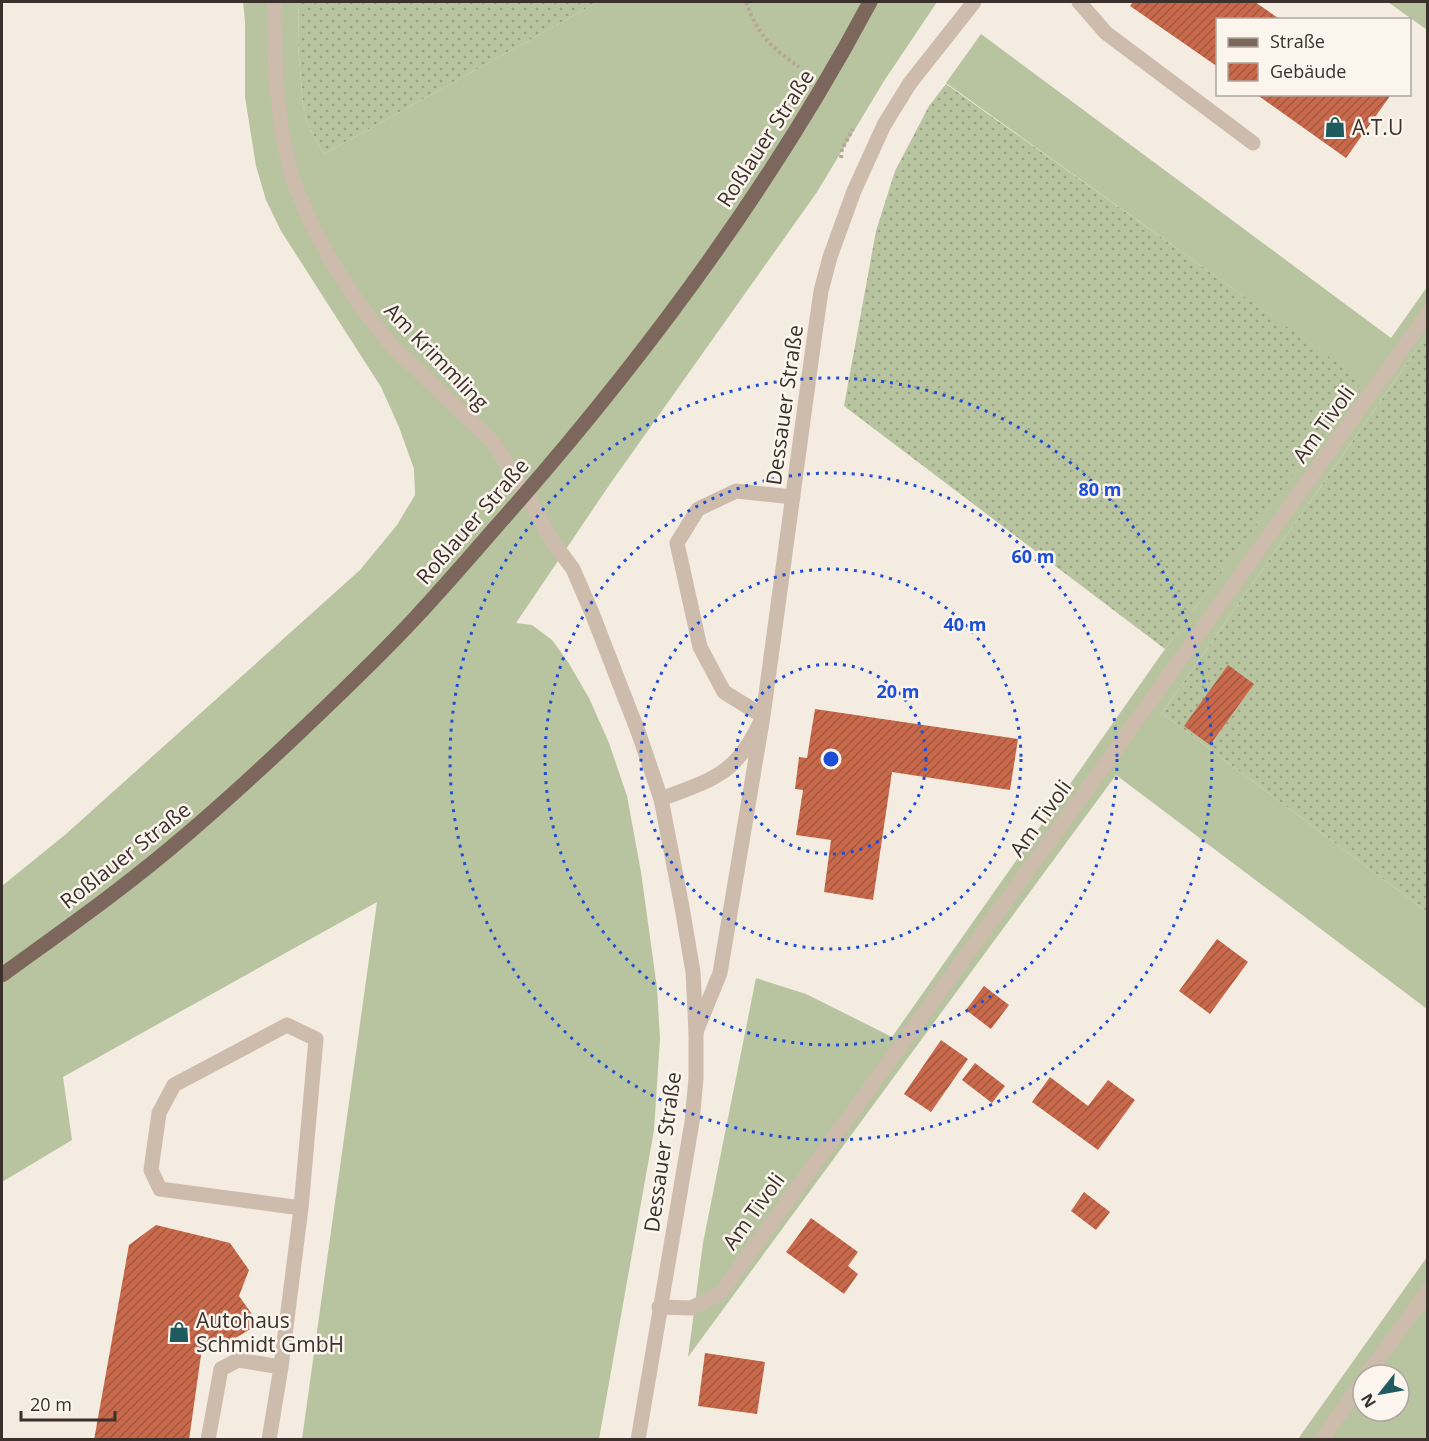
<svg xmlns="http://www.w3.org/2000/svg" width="1429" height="1441" font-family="'Open Sans',sans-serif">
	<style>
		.grass { fill: #b8c4a0; fill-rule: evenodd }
		.garden { fill: url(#garden-dots) }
		.building { fill: url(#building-hatch) }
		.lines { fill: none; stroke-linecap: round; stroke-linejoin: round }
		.path { stroke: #b9a596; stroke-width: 4; stroke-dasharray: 3 3; stroke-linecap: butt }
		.lane { stroke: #cdbbac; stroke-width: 15 }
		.street { stroke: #cdbbac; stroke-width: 15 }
		.primary { stroke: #7d675c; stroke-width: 15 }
		.ring { fill: none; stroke: #1d4ed8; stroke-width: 3; stroke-dasharray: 3 6 }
		.labels { text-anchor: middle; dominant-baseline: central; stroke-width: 5; stroke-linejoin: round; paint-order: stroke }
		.poi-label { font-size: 21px; fill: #3b302b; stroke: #fbf5ee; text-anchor: start }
		.street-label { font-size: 21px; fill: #3b302b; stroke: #fbf5ee }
		.centre { fill: #1d4ed8; stroke: #fbf5ee; stroke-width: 3 }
		.ring-label { font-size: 18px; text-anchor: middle; font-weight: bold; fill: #1d4ed8; stroke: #fbf5ee; stroke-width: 5; stroke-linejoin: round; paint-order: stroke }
	</style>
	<defs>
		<pattern id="garden-dots" width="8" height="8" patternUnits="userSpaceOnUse" patternTransform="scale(1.5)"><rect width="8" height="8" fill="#b8c4a0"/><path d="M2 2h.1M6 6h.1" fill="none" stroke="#97a083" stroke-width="1.8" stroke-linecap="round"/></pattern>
		<pattern id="building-hatch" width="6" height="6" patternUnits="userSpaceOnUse" patternTransform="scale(1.5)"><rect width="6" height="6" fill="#c8694b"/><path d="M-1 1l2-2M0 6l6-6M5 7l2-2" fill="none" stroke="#a4573f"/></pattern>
	</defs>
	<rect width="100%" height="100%" fill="#f4ebe1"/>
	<!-- grass -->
	<path class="grass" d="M243 2H299L298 45 303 105 308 125 324 154 598 2H937L884 81 817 192 610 484 516 623 532 625 552 640 568 662 589 698 609 743 627 796 641 872 657 988 660 1039 654 1130 599 1439H302L377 902 63 1077 72 1140 2 1182V886L66 834 360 570 397 525 415 495 414 469 399 427 381 387 281 231 266 200 256 166 245 97V21Z
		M1388 2H1427V30Z
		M981 34 1391 338 1427 287V335L1162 713 1427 912V1009L1116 775 688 1357 703 1243 756 978 806 994 892 1037 1165 649 1362 381 946 83Z
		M1427 1257V1439H1298ZM1363 1375H1399V1411H1363Z"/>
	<!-- garden -->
	<path class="garden" d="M299 2H598L324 154 308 125 303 105 298 45Z
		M946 84 1363 381 1165 649 844 406 876 231 895 171 929 106Z
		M1427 335V912L1162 713Z"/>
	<!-- building -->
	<path class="building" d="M1133 2H1255L1281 20H1218V67L1130 6Z
		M1256 94H1387L1390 96 1346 158Z
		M1228 665 1254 684 1210 745 1184 726Z
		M815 709 1018 739 1010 790 892 772 873 900 824 892 831 840 796 835 803 790 795 789 799 757 807 758Z
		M1217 939 1248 962 1210 1014 1179 991Z
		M984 986 1009 1005 991 1029 966 1010Z
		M941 1040 968 1059 931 1112 904 1094Z
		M975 1063 1005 1086 992 1103 962 1080Z
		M1050 1077 1088 1106 1108 1080 1135 1100 1098 1150 1032 1102Z
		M1084 1192 1110 1212 1096 1230 1071 1211Z
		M811 1218 858 1252 848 1266 858 1274 844 1294 786 1252Z
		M156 1225 230 1243 249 1270 239 1296 259 1324 227 1343 203 1341 189 1440H94L129 1245Z
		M705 1353 765 1362 757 1414 698 1406Z"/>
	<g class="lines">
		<!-- path -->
		<path class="path" d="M746 2C759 37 770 46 799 67
			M841 158 842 149 853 129"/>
		<!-- lane -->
		<path class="lane" d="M274 2 276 81 282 133 292 178 311 223 333 264 361 307 393 347 493 442 526 493
			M1079 2 1106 33 1253 143
			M661 799C715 779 739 773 763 716L813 347 821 291 830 257 854 191 884 125 910 83 974 2
			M696 1032 720 973 763 716 724 692 700 647 677 543 698 509 736 491 793 497
			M659 1307 691 1308 720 1294 1096 777 1428 313
			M281 1367 301 1208 316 1039 287 1025 174 1085 159 1113 151 1170 160 1189 301 1208
			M208 1440 221 1369 238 1360 281 1367 269 1440"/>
		<!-- street -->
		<path class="street" d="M526 493 553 542 573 569 592 613 639 734 661 799 682 907 693 972 696 1032V1078L692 1122 638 1440
			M1367 1375 1428 1291
			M1321 1440 1363 1381"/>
		<!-- primary -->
		<path class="primary" d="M2 975C64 930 127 886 186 835 226 801 265 765 303 729 342 692 380 656 416 617 443 588 469 558 495 528 638 367 769 192 870 2"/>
	</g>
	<!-- distance rings -->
	<g class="ring">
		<circle cx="831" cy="759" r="95"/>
		<circle cx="831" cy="759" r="190"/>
		<circle cx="831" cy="759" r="286"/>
		<circle cx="831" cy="759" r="381"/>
	</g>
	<!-- icons -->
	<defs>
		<symbol id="shop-bare" viewBox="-9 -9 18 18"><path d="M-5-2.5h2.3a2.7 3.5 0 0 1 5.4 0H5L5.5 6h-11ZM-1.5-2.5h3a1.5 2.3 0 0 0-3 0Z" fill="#1f5a5e" stroke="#fbf5ee" stroke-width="2.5" paint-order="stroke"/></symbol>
	</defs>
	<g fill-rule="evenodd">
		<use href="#shop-bare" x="1320" y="112" width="30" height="30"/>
		<use href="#shop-bare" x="164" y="1317" width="30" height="30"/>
	</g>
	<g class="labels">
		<!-- poi labels -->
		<g class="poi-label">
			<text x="1352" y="127">A.T.U</text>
			<text x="196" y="1320">Autohaus<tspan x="196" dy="24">Schmidt GmbH</tspan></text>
		</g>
		<!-- street labels -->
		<g class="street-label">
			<text transform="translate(765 138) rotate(-57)">Roßlauer Straße</text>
			<text transform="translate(437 356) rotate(46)">Am Krimmling</text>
			<text transform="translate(784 405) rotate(-82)">Dessauer Straße</text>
			<text transform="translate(1323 424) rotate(-54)">Am Tivoli</text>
			<text transform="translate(472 521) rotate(-49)">Roßlauer Straße</text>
			<text transform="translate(1040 818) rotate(-54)">Am Tivoli</text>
			<text transform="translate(125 855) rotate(-38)">Roßlauer Straße</text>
			<text transform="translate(662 1152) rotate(-82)">Dessauer Straße</text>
			<text transform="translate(753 1211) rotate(-54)">Am Tivoli</text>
		</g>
	</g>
	<circle cx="831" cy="759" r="9" class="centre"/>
	<g class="ring-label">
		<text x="1100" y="496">80 m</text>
		<text x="1033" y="563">60 m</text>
		<text x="965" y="631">40 m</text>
		<text x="898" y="698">20 m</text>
	</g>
	<!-- border -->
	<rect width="1429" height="1441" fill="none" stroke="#3b302b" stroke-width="6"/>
	<!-- legend -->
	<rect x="1216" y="18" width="195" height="78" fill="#fbf5ee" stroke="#aea6a0" stroke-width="1.5"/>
	<rect x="1228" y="38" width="30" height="9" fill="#7d675c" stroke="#aea6a0" stroke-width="1.5"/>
	<text x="1270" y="48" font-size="18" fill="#3b302b">Straße</text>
	<rect x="1228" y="63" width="30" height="18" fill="url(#building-hatch)" stroke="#aea6a0" stroke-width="1.5"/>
	<text x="1270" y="78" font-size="18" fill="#3b302b">Gebäude</text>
	<!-- north arrow -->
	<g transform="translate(1381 1393) rotate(239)"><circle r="28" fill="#fbf5ee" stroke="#aea6a0" stroke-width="1.5"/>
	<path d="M0-4.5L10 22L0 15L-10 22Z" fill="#1f5a5e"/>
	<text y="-9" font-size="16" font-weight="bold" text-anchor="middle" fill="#3b302b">N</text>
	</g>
	<!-- scale -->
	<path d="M21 1411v9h94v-9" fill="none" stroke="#3b302b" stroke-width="3"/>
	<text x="30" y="1411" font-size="18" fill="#3b302b" stroke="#fbf5ee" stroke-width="4.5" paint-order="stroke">20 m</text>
</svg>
